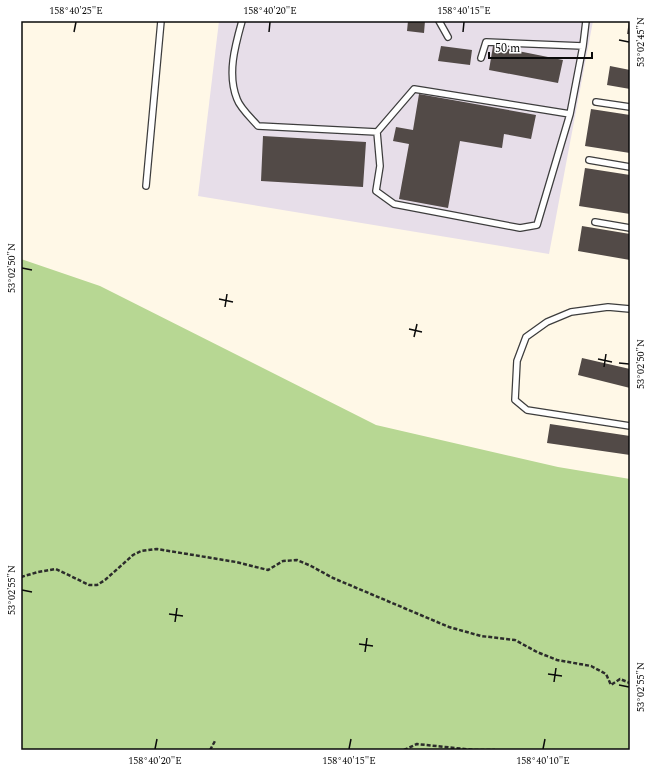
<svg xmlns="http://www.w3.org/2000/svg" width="651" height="771" font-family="Spectral,serif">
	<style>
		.industrial { fill: #e7dee9 }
		.forest { fill: #b7d793 }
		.building { fill: #524a47 }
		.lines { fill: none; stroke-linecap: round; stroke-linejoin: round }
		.service-casing { stroke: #3d3d3d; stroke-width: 8 }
		.path { stroke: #2c2c2c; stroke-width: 2.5; stroke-dasharray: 4 2; stroke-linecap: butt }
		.service { stroke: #fff; stroke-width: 5.5 }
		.ticks { fill: none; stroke: #0a0a0a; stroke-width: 1.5 }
		.neatline { fill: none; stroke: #0a0a0a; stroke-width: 1.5 }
		.ticks-label { font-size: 10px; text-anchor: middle; fill: #0a0a0a }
	</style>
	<rect width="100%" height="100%" fill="#fff8e7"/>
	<!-- industrial -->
	<path class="industrial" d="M219 21H593L549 254 198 196Z"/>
	<!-- forest -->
	<path class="forest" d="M21 259 100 286 376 425 558 467 630 479V750H21Z"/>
	<!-- building -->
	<path class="building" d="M408 21H425L424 33 407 31Z
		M629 21H630V34H627Z
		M441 46 472 50 470 65 438 61Z
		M493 46 563 60 558 83 489 70Z
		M610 66 630 70V89L607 85Z
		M419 94 536 115 531 139 504 134 502 148 460 141 448 208 399 199 409 144 393 141 396 127 413 130Z
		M591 109 630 115V153L585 146Z
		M263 136 366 142 363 187 261 181Z
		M585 168 630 175V214L579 206Z
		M582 226 630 234V260L578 251Z
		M582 358 630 369V388L578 375Z
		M550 424 630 436V455L547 443Z"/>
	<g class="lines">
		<defs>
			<path id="service" d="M242 21C235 46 227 74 237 99 240 108 252 119 258 126L377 132
				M439 21 448 37
				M481 58 486 42 583 46
				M596 102 630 107
				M570 114 414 89 377 132 380 166 376 191 394 204 520 228 537 225 570 114 583 46 586 21
				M589 160 630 167
				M146 186 161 21
				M595 222 630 228
				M630 309 608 307 571 312 547 322 526 337 517 361 515 400 527 410 630 426"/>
		</defs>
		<!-- service casing -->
		<use href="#service" class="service-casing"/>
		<!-- path -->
		<path class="path" d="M21 577 38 572 56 569 89 585H97L105 580 133 555 141 551 157 549 236 562 268 570 283 561 297 560 311 566 333 578 449 627 481 636 515 640 537 652 557 660 591 666 606 674 611 685 620 679 630 683
			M210 750 215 741
			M404 750 417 744 474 750H495"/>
		<!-- service -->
		<use href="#service" class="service"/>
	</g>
	<!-- ticks -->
	<path class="ticks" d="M74 32 76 22M269 32 270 22M463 32 464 22M619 40 629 42M22 268 32 270M219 299 233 302M225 307 227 294M409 329 422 332M414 337 417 324M598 359 612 362M619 363 629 364M604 367 606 354M22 590 32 592M169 614 183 616M175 622 177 608M359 644 373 646M365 652 367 638M548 674 562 676M554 682 556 668M619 685 629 687M155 749 157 739M349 749 351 739M543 749 545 739"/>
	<!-- border -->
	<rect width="651" height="771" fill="none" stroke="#ffffff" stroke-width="44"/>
	<!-- scale -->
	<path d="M489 52v6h103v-6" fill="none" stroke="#0a0a0a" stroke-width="2"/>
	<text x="495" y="52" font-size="12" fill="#0a0a0a" stroke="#ffffff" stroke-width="3" paint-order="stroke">50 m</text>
	<rect x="22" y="22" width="607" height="727" class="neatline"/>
	<g class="ticks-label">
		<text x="76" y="14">158°40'25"E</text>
		<text x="270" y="14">158°40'20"E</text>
		<text x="464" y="14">158°40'15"E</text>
		<text transform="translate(640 42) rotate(-90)" y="4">53°02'45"N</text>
		<text transform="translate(11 268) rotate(-90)" y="4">53°02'50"N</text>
		<text transform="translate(640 364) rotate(-90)" y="4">53°02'50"N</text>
		<text transform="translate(11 590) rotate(-90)" y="4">53°02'55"N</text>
		<text transform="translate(640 687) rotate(-90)" y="4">53°02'55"N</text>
		<text x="155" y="764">158°40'20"E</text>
		<text x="349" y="764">158°40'15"E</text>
		<text x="543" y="764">158°40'10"E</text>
	</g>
</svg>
